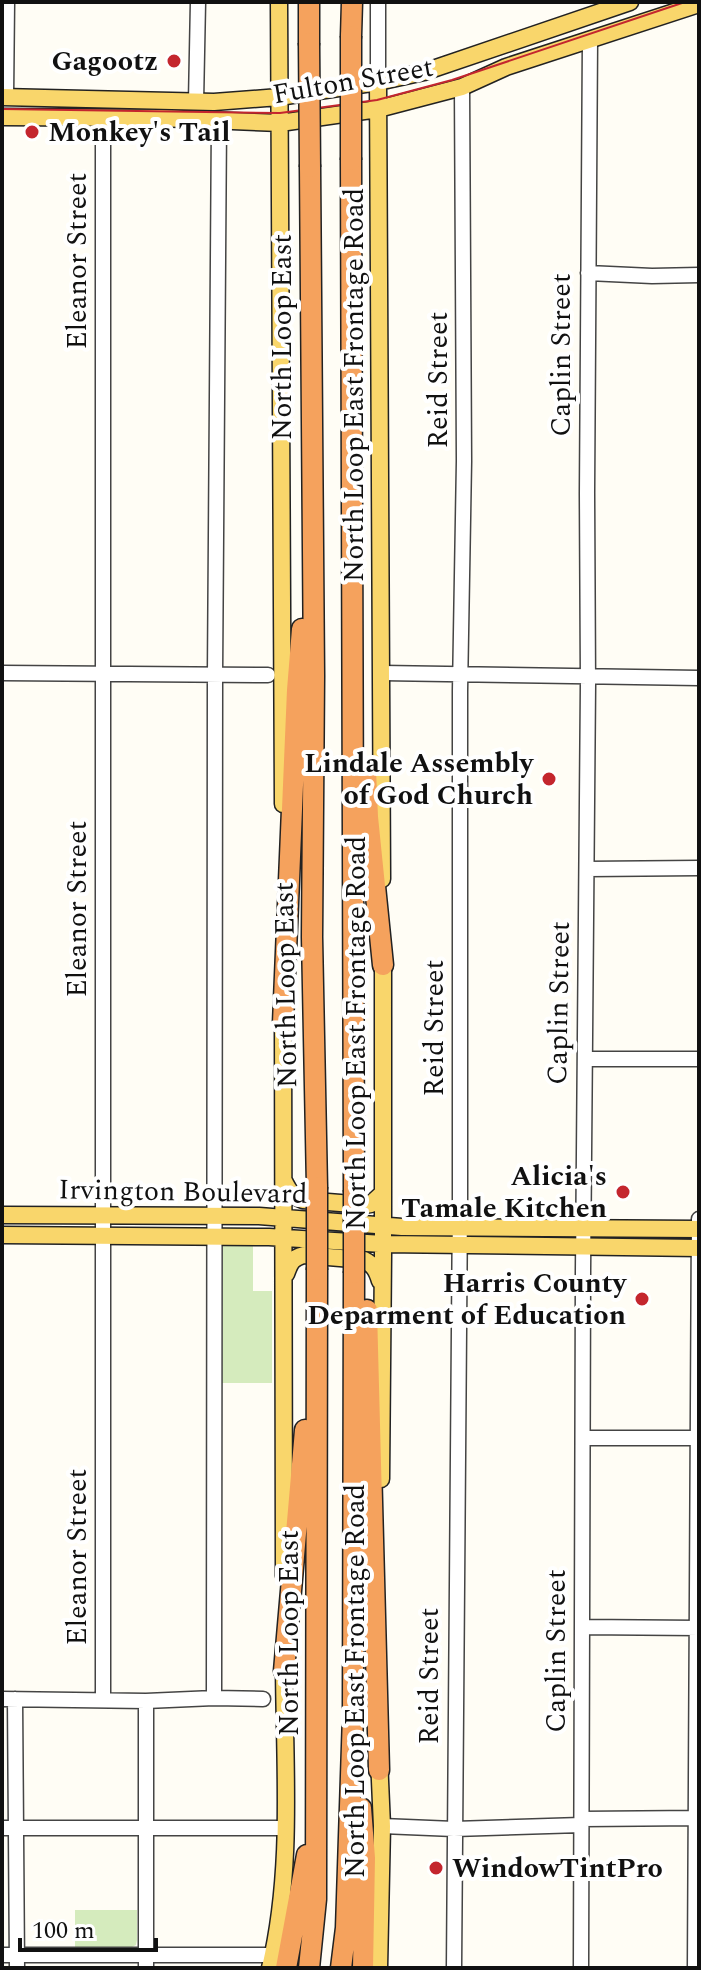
<svg xmlns="http://www.w3.org/2000/svg" width="701" height="1970" font-family="Spectral,serif">
	<style>
		.green { fill: #d5ebbd }
		.lines { fill: none; stroke-linecap: round; stroke-linejoin: round }
		.minor-casing { stroke: #444; stroke-width: 17 }
		.major-casing { stroke: #222; stroke-width: 19 }
		.highway-casing { stroke: #222; stroke-width: 23 }
		.minor { stroke: #fff; stroke-width: 14 }
		.major { stroke: #f9d66b; stroke-width: 16 }
		.highway { stroke: #f5a25d; stroke-width: 20 }
		.tram { stroke: #c4262e; stroke-width: 2 }
		.highway-bridge-casing { stroke: #222; stroke-width: 23; stroke-linecap: butt }
		.highway-bridge { stroke: #f5a25d; stroke-width: 20 }
		.poi-dot { fill: #c4262e; stroke: #fff; stroke-width: 3 }
		.labels { text-anchor: middle; dominant-baseline: central; stroke-width: 8; stroke-linejoin: round; paint-order: stroke }
		.poi-label { font-size: 28px; font-weight: bold; fill: #111; stroke: #fff; text-anchor: end }
		.street-label { font-size: 28px; fill: #111; stroke: #fff }
	</style>
	<rect width="100%" height="100%" fill="#fffdf5"/>
	<!-- green -->
	<path class="green" d="M223 1246H253V1291H272V1383H222Z
		M75 1910H137V1940L136 1945 132 1947H75Z"/>
	<g class="lines">
		<defs>
			<path id="minor" d="M378 82V2
				M6 97 7 2
				M196 102 198 2
				M588 273 652 276 699 275
				M2 673 268 675
				M382 673 699 678
				M587 869 699 868
				M585 1059H699
				M583 1438H699
				M582 1627 699 1628
				M214 1698 215 674 219 121
				M2 1699 146 1701 214 1698 263 1699
				M15 1699 17 1968
				M103 1700V118
				M582 1819 699 1818
				M382 1826 454 1829 581 1825
				M2 1828H285
				M2 1955H273
				M146 1968V1701
				M454 1968 460 1202V691L464 461 462 87
				M581 1968 583 1271 588 684 587 493 590 39
				M695 1968 699 1219"/>
			<path id="major" d="M279 2 283 804
				M378 82 382 879
				M2 97 214 102 279 97 378 82 424 72 630 2
				M2 117 159 118 280 123 378 109 462 87 506 67 699 4
				M283 1012 284 1576
				M284 1181C289 1191 292 1196 303 1200L365 1205 371 1204 383 1193
				M2 1215 259 1216 402 1227 699 1229
				M2 1235 269 1237 383 1244 699 1248
				M286 1274C290 1263 292 1258 304 1255L364 1260C374 1265 377 1271 380 1281
				M381 1479 383 1255V954
				M379 1758 382 1826 379 1968
				M270 1968C294 1867 284 1762 284 1660"/>
			<path id="highway" d="M309 2V43
				M351 36 352 2
				M351 160 354 1190
				M310 167 314 676 312 937 317 1187
				M366 770 368 817 383 965
				M283 1023 297 690 302 629
				M367 1310 379 1770
				M284 1671 305 1430
				M361 1808 365 1858 363 1968
				M286 1968 307 1855
				M309 1968 316 1899 317 1270
				M341 1968 346 1928 353 1715 354 1273"/>
		</defs>
		<!-- minor casing -->
		<use href="#minor" class="minor-casing"/>
		<!-- major casing -->
		<use href="#major" class="major-casing"/>
		<!-- highway casing -->
		<use href="#highway" class="highway-casing"/>
		<!-- minor -->
		<use href="#minor" class="minor"/>
		<!-- major -->
		<use href="#major" class="major"/>
		<!-- highway -->
		<use href="#highway" class="highway"/>
		<!-- tram -->
		<path class="tram" d="M2 109 280 113 377 100 452 80 685 2"/>
		<defs>
			<path id="highway-bridge" d="M351 36V160
				M309 43 310 167
				M354 1190V1273
				M317 1270V1187"/>
		</defs>
		<!-- highway-bridge casing -->
		<use href="#highway-bridge" class="highway-bridge-casing"/>
		<!-- highway-bridge -->
		<use href="#highway-bridge" class="highway-bridge"/>
	</g>
	<!-- markers -->
	<g class="poi-dot">
		<circle cx="174" cy="61" r="8"/>
		<circle cx="32" cy="132" r="8"/>
		<circle cx="549" cy="779" r="8"/>
		<circle cx="623" cy="1192" r="8"/>
		<circle cx="642" cy="1299" r="8"/>
		<circle cx="436" cy="1868" r="8"/>
	</g>
	<g class="labels">
		<!-- poi labels -->
		<g class="poi-label">
			<text x="158" y="61">Gagootz</text>
			<text x="48" y="132" text-anchor="start">Monkey's Tail</text>
			<text x="533" y="763">Lindale Assembly<tspan x="533" dy="32">of God Church</tspan></text>
			<text x="607" y="1176">Alicia's<tspan x="607" dy="32">Tamale Kitchen</tspan></text>
			<text x="626" y="1283">Harris County<tspan x="626" dy="32">Deparment of Education</tspan></text>
			<text x="452" y="1868" text-anchor="start">WindowTintPro</text>
		</g>
		<!-- street labels -->
		<g class="street-label">
			<text transform="translate(353 81) rotate(-10)">Fulton Street</text>
			<text transform="translate(77 261) rotate(-90)">Eleanor Street</text>
			<text transform="translate(282 337) rotate(-90)">North Loop East</text>
			<text transform="translate(561 355) rotate(-90)">Caplin Street</text>
			<text transform="translate(438 380) rotate(-90)">Reid Street</text>
			<text transform="translate(354 385) rotate(-90)">North Loop East Frontage Road</text>
			<text transform="translate(77 909) rotate(-90)">Eleanor Street</text>
			<text transform="translate(286 985) rotate(-91)">North Loop East</text>
			<text transform="translate(559 1003) rotate(-89)">Caplin Street</text>
			<text transform="translate(434 1028) rotate(-90)">Reid Street</text>
			<text transform="translate(356 1033) rotate(-90)">North Loop East Frontage Road</text>
			<text transform="translate(183 1192) rotate(1)">Irvington Boulevard</text>
			<text transform="translate(77 1557) rotate(-90)">Eleanor Street</text>
			<text transform="translate(289 1633) rotate(-90)">North Loop East</text>
			<text transform="translate(556 1651) rotate(-90)">Caplin Street</text>
			<text transform="translate(429 1676) rotate(-90)">Reid Street</text>
			<text transform="translate(355 1681) rotate(-90)">North Loop East Frontage Road</text>
		</g>
	</g>
	<!-- border -->
	<rect width="701" height="1970" fill="none" stroke="#111111" stroke-width="8"/>
	<!-- scale -->
	<path d="M20 1938v12h136v-12" fill="none" stroke="#111111" stroke-width="4"/>
	<text x="32" y="1938" font-size="24" fill="#111111" stroke="#ffffff" stroke-width="6" paint-order="stroke">100 m</text>
</svg>
